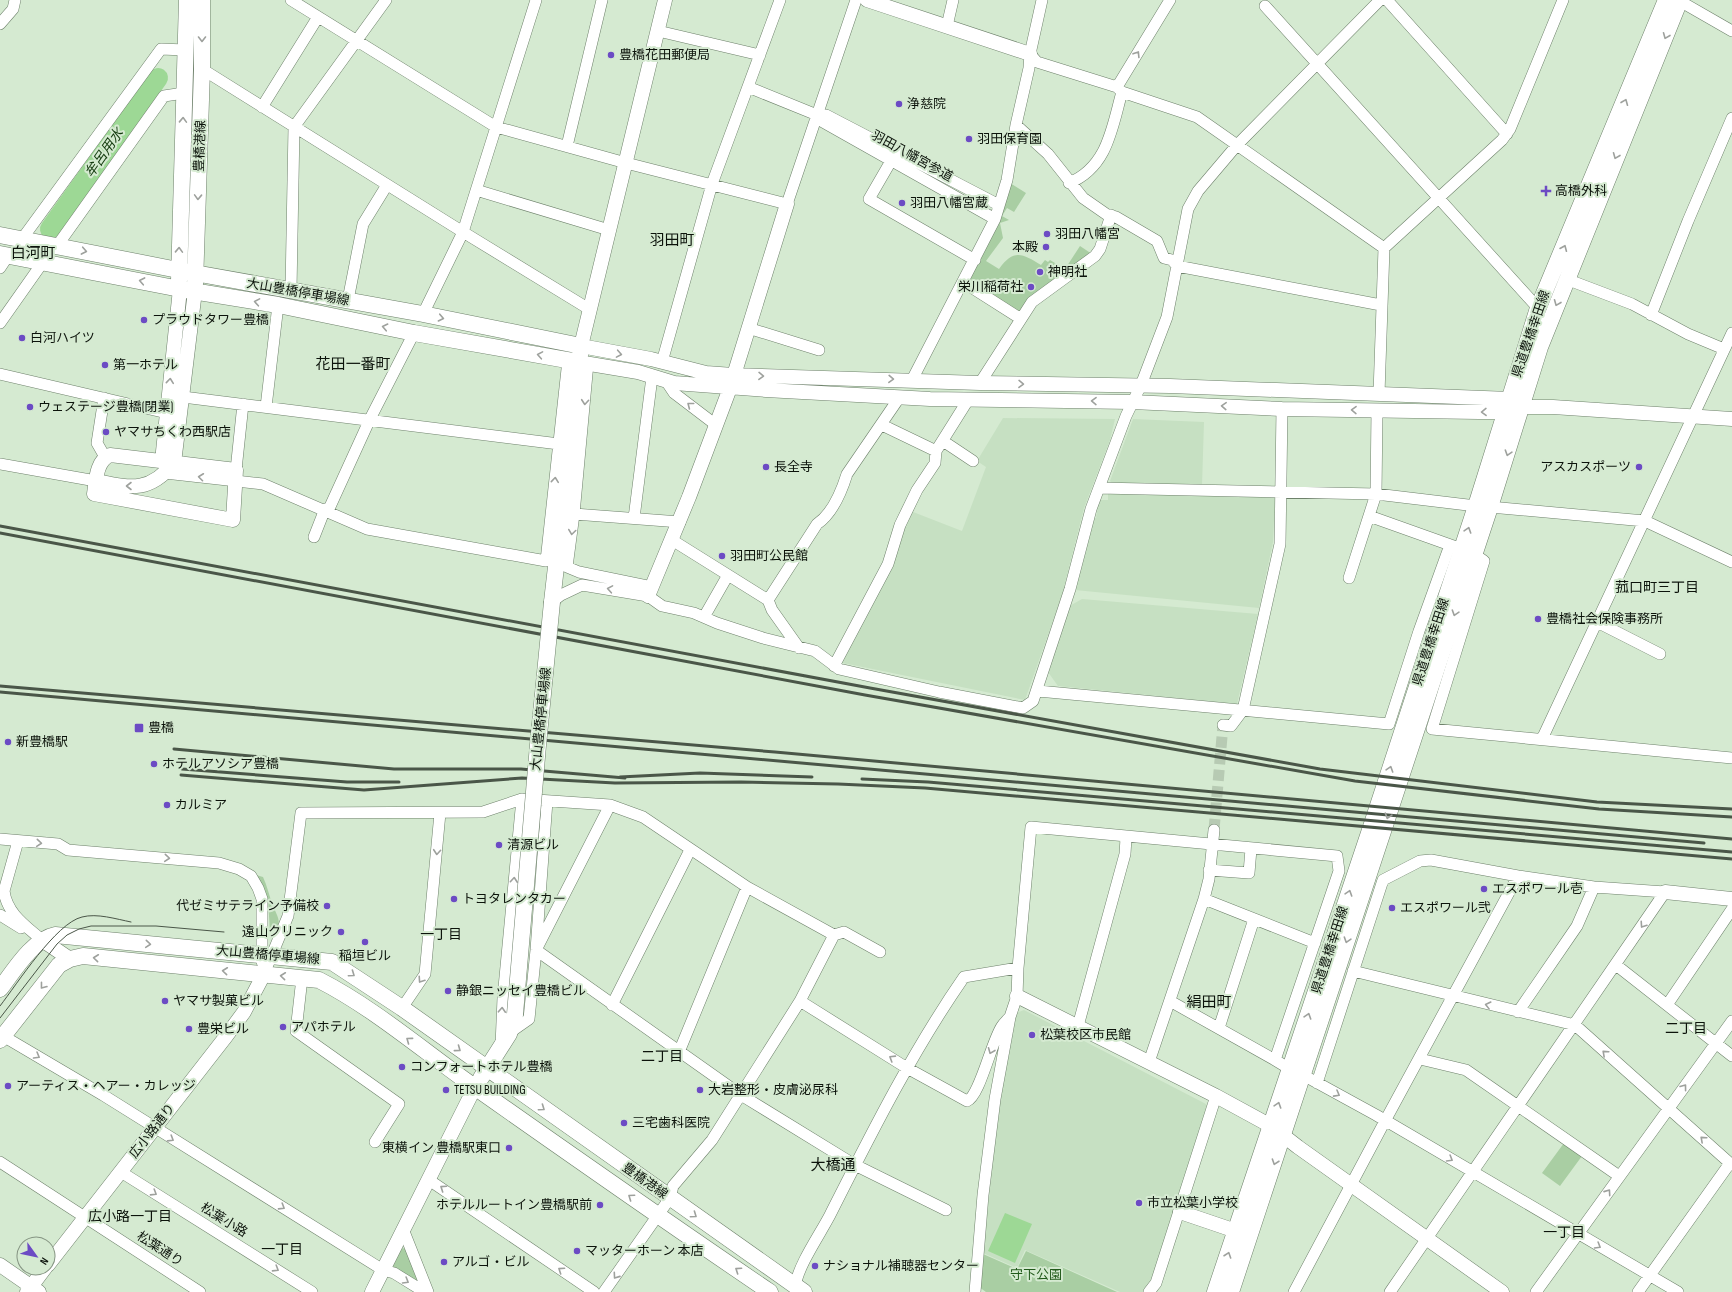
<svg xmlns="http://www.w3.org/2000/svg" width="1732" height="1292" font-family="'Sofia Sans Condensed','Noto Sans JP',sans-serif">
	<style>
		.built { fill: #c6e0c2 }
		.green { fill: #a9cea3 }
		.water { fill: #9dd895 }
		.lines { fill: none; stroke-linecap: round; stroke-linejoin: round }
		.river { stroke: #9dd895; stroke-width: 20 }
		.minor-tunnel { stroke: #b7cab3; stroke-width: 11; stroke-dasharray: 11 5.5; stroke-linecap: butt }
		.minor-casing { stroke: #6e816b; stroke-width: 12 }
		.tertiary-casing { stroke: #6e816b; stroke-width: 15 }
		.secondary-casing { stroke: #6e816b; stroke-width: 17 }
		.minor { stroke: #fff; stroke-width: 11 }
		.tertiary { stroke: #fff; stroke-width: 14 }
		.secondary { stroke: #fff; stroke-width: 16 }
		.tram { stroke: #4a5648; stroke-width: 1 }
		.rail { stroke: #4a5648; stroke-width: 3 }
		.secondary-bridge-casing { stroke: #6e816b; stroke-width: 17; stroke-linecap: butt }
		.secondary-bridge { stroke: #fff; stroke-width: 16 }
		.oneway { stroke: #9ea19d }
		.poi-dot { fill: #6c4bc4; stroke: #d5ead1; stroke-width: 1.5 }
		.labels { text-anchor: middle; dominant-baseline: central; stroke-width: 4; stroke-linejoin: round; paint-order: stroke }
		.poi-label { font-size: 13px; fill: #0c130b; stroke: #d5ead1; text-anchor: start }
		.street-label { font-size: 13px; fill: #0c130b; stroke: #d5ead1 }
		.park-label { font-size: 13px; fill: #215a1a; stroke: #d5ead1 }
		.water-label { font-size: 14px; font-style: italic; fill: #143b0f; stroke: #d5ead1 }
		.neighbourhood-label { font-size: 14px; fill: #0c130b; stroke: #d5ead1 }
		.quarter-label { font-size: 15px; fill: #0c130b; stroke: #d5ead1 }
	</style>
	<rect width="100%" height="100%" fill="#d5ead1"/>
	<!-- built -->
	<path class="built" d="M1003 418 1115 419 1110 440 1084 508 1062 595 1025 700 838 662 908 510 962 531 986 467 977 461Z
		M1133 419 1204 422 1202 486 1112 483 1110 481Z
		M1108 491 1275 496 1273 542 1259 608 1075 590 1082 553 1091 519 1096 518 1099 500H1108Z
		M1082 599 1258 614 1237 704 1058 686 1048 672 1066 608Z
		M1024 1010 1206 1104 1209 1108 1151 1283 1144 1292H1120L1025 1250 1017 1268 983 1253 1000 1095 1016 1013Z"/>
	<!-- green -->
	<path class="green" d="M1010 183 1026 193 1014 212 1007 208 1002 216 1009 220 1000 223 1003 238 986 261 999 269C1014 248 1023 254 1041 265L1045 260 1048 262 1050 260 1065 269 1080 246 1092 254 1021 311 1016 313 971 284 970 278Z
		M256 875 263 877C267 886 269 894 272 904 276 914 286 926 270 933L268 899Z
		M1564 1143 1582 1156 1560 1186 1542 1173Z
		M402 1248 409 1250 419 1285 394 1268 393 1265Z
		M1026 1251 1117 1292H986L979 1287 983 1254 1017 1269Z"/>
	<!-- water -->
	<path class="water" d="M1005 1213 1032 1224 1015 1263 988 1251Z"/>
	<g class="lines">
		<!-- river -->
		<path class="river" d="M50 229 158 78"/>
		<!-- minor-tunnel -->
		<path class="minor-tunnel" d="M1214 830 1223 725"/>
		<defs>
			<path id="minor" d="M291 0 496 127 626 163 787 204 856 0
				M1387 0 1507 134
				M1678 0 1732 31
				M1265 6 1538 308
				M0 24 13 9 15 0
				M947 26 953 0
				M658 31 760 55
				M1030 54 1037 62 1117 87 1122 92 1197 117 1384 248
				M202 69 463 232 589 309
				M748 87 817 115H826L999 205
				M1117 87 1170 0
				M262 107 318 17
				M817 115 823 122 995 219
				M1016 125 1048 154 1083 198 1106 214 1116 217 1157 241 1164 258 1172 260 1177 266 1381 305
				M567 146 602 0
				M891 161 869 199 975 260
				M1069 183C1108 167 1112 127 1122 92
				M476 190 609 230
				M22 239 161 49 185 50
				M57 246 164 96 184 93
				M0 268 8 256
				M1566 279 1632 304 1688 334 1724 349
				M963 282 1021 319
				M291 290 294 127 386 0
				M348 300 363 224 387 185
				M423 314 463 232 536 0
				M1651 315 1688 221 1732 118
				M0 323 43 262
				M748 328 819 350
				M662 362 712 184 780 0
				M588 363 574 514 567 567 579 572 652 587
				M0 374 167 413
				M912 380 995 219 1007 180 1016 125 1029 68 1030 54 1042 0
				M666 381 674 393 716 425
				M980 383 1032 302 1095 256 1100 249 1111 215
				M1379 394 1384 248 1502 140 1510 129 1563 0
				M183 397 559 444
				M104 398 97 443 105 457
				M266 407 278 305
				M882 425 936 451
				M943 441 973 461
				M0 464 96 481
				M236 470 243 404
				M165 473 263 484 367 529 546 561 568 360
				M1099 488 1376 494 1476 506
				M1490 507 1645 521 1732 562
				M328 511 370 419 414 333
				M574 514 680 522
				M1369 516 1456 547
				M634 518 652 377
				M314 537 325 509
				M672 540 768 600 772 610 799 648
				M1474 554 1484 561 1432 729 1732 758
				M1349 578 1376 494 1377 411
				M768 600 817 524C832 514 842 490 847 474L899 398
				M552 602 561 595 582 585 648 596 662 606 694 613 717 623 763 638 815 651 839 669 939 692 1023 708 1033 701 1070 589 1091 509 1126 416 1141 385 1167 317 1188 209 1198 191 1237 145 1380 0
				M704 617 728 575
				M1597 622 1660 654
				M834 666 888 564 900 525 917 490 935 463 936 451 968 400
				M1038 691 1389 724 1419 631 1450 545
				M1223 725 1231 726 1243 710 1280 544 1282 409
				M1542 739 1732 333
				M0 839 58 844 68 850 219 863 239 869 251 876 258 888 262 899V962
				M18 841 4 891C7 914 26 926 42 940
				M1209 870 1249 873 1251 849
				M1204 899 1315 943
				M0 915 21 928
				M834 935 844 932 880 952
				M538 946 610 805
				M536 950 741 1095 855 1165 946 1210
				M1616 965 1732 1056
				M1353 971 1575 1025 1732 1165
				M264 974 288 916 301 813 483 812 522 799 610 805 643 817 747 887 834 935 800 1001 712 1140 673 1186 670 1198 604 1292
				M302 978 296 1031 399 1104 375 1142
				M800 1001 907 1068 967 1101C980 1096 991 1042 1002 1026 1004 1023 1007 1020 1010 1017
				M1170 1001 1275 1060
				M612 1005 690 850
				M1667 1005 1732 909
				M402 1008 425 974 440 813
				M1518 1012 1577 926 1594 887
				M1078 1026 1125 854 1126 838
				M1219 1028 1254 919
				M509 1033 529 1019 536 950 547 801
				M3 1036 103 1095 383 1270 394 1273 423 1291 427 1290
				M501 1046 503 998 522 799
				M679 1052 747 887
				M1420 1059 1466 1070 1619 1176
				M1149 1062 1204 899 1209 879 1214 830
				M1303 1075 1376 1115 1678 1292
				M1317 1083 1383 880 1420 861 1431 860 1518 876 1594 887 1665 892 1390 1292
				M0 1162 200 1292
				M121 1172 312 1292
				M429 1180 594 1292
				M403 1229 428 1292
				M795 1286C799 1264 819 1236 830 1215 871 1134 912 1052 964 977L1018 968
				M975 1292 983 1195 995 1099 1010 1017 1017 996 1018 968 1031 827 1337 856 1339 871 1275 1060 1290 1069
				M1149 1292 1156 1283 1216 1096
				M1294 1292 1385 1121 1518 876
				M1536 1292 1732 1021
				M1638 1292 1730 1163"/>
			<path id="tertiary" d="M665 0 581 346 651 359 706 373 733 375 980 383 1170 386 1510 399 1522 407H1553L1732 419
				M867 0 1030 54
				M578 362 638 372 674 383 766 390 930 399 1132 402 1282 409 1479 412H1506L1516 409
				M110 455 236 470 233 520 94 494C96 481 96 461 110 455Z
				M162 461 180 289
				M96 481C131 488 149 493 174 463L195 291
				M648 596 689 497 730 388 787 204
				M1665 892 1732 899
				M42 940 70 959
				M1017 996 1216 1096 1271 1126 1298 1147 1502 1292
				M1180 1212 1236 1231
				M0 1265 39 1292
				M48 1265 224 1039 244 1012 264 974
				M27 1292 45 1268
				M372 1292 475 1087"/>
			<path id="secondary" d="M0 235 178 270 423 314 581 346 552 602
				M0 254 180 289 278 305 414 333 578 362
				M179 281 187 0
				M195 284 202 69V0
				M0 989C13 972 33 939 55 935L332 962 402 1008 804 1292
				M0 1040 59 965 70 959 83 956 319 980C374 1008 426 1053 476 1088 574 1157 671 1225 770 1292
				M481 1078 509 1034 515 1014
				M1215 1292 1372 824 1476 506 1538 308 1666 0
				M1231 1292 1490 507 1540 347 1680 0"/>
		</defs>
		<!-- minor casing -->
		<use href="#minor" class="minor-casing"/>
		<!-- tertiary casing -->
		<use href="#tertiary" class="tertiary-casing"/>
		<!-- secondary casing -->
		<use href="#secondary" class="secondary-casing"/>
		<!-- minor -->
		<use href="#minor" class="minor"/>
		<!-- tertiary -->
		<use href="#tertiary" class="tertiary"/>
		<!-- secondary -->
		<use href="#secondary" class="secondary"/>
		<!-- tram -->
		<path class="tram" d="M0 1006C17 984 56 923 82 917 97 913 116 919 131 922
			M0 1018 57 944 67 935 79 929 91 926H156L224 932"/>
		<!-- rail -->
		<path class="rail" d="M0 526 870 688 1320 769 1597 802 1732 809
			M0 533 865 695 1355 781 1599 809 1732 817
			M0 686 775 752 1732 839
			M0 692 1704 843
			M174 749 394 769H521L625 778
			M182 769 347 782H399
			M181 775 364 790 522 778 615 783 741 782 838 784 925 788 1732 859
			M620 777 700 773 812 777
			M862 779 928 782 1732 852"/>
		<defs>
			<path id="secondary-bridge" d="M515 1014 538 745 552 602"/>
		</defs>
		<!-- secondary-bridge casing -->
		<use href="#secondary-bridge" class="secondary-bridge-casing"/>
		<!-- secondary-bridge -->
		<use href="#secondary-bridge" class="secondary-bridge"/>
	</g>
	<!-- one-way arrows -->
	<defs><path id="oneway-chevron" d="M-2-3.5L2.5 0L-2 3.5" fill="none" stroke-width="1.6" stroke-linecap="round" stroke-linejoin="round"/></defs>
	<g class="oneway">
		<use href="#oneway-chevron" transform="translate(1666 36) rotate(112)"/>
		<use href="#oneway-chevron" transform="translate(202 39) rotate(90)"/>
		<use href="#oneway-chevron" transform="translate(1137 54) rotate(-58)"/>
		<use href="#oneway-chevron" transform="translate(1625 102) rotate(-68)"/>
		<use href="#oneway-chevron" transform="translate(183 120) rotate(-88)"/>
		<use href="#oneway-chevron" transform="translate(1616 156) rotate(112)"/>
		<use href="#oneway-chevron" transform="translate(198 197) rotate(92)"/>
		<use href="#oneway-chevron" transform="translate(1564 248) rotate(-67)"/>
		<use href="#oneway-chevron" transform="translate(179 250) rotate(-88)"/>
		<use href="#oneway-chevron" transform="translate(84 251) rotate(11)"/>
		<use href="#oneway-chevron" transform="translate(142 281) rotate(-169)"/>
		<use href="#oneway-chevron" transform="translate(257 302) rotate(-170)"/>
		<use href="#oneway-chevron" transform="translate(1557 303) rotate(112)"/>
		<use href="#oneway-chevron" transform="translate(441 318) rotate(12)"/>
		<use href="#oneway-chevron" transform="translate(385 327) rotate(-168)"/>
		<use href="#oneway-chevron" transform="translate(619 354) rotate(10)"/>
		<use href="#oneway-chevron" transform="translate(540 355) rotate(-170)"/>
		<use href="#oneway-chevron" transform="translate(761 376) rotate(1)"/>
		<use href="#oneway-chevron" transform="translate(891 379) rotate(2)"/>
		<use href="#oneway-chevron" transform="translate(170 381) rotate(-84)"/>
		<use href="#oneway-chevron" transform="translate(1021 384) rotate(1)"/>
		<use href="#oneway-chevron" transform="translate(1094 401) rotate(-179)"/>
		<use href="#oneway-chevron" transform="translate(585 402) rotate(95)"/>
		<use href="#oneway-chevron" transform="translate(690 405) rotate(-142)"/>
		<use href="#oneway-chevron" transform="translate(1224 406) rotate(-177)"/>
		<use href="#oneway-chevron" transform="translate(1354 410) rotate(-179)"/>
		<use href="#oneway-chevron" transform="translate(1484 412) rotate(179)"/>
		<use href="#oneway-chevron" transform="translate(1508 453) rotate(108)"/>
		<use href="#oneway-chevron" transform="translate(201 477) rotate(-173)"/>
		<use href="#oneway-chevron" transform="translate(555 480) rotate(-84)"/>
		<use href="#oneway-chevron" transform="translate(129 486) rotate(-180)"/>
		<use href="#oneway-chevron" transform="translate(1468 530) rotate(-72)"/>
		<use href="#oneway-chevron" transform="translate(572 532) rotate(98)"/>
		<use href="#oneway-chevron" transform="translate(610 589) rotate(-170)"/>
		<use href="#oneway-chevron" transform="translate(1455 613) rotate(108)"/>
		<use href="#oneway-chevron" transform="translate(1390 769) rotate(-72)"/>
		<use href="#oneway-chevron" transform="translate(1388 816) rotate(108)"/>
		<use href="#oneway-chevron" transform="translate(39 843) rotate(5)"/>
		<use href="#oneway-chevron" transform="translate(437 852) rotate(95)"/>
		<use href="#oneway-chevron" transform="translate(167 858) rotate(5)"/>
		<use href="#oneway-chevron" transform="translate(514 880) rotate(-85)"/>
		<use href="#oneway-chevron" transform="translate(1349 893) rotate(-72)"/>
		<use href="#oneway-chevron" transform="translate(1643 925) rotate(124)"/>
		<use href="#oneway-chevron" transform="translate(1347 940) rotate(108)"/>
		<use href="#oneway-chevron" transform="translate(148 944) rotate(5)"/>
		<use href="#oneway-chevron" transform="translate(96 958) rotate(-174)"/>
		<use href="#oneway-chevron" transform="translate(225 971) rotate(-174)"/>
		<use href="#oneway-chevron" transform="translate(352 974) rotate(35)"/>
		<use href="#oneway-chevron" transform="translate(283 976) rotate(-174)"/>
		<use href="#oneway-chevron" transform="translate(421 980) rotate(124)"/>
		<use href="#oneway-chevron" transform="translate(43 986) rotate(128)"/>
		<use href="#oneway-chevron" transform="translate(1488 1005) rotate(-166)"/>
		<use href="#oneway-chevron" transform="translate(502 1010) rotate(-87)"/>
		<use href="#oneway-chevron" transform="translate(1308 1016) rotate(-72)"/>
		<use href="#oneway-chevron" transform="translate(409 1040) rotate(-144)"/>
		<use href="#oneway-chevron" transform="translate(458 1049) rotate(36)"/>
		<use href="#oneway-chevron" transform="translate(991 1051) rotate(112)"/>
		<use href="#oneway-chevron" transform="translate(1605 1053) rotate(-138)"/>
		<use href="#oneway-chevron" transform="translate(37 1056) rotate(30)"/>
		<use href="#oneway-chevron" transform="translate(892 1058) rotate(-148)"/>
		<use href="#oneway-chevron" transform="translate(1684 1087) rotate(-53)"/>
		<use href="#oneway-chevron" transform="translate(1337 1094) rotate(29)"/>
		<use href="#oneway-chevron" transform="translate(1278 1105) rotate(-72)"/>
		<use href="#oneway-chevron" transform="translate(542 1108) rotate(35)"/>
		<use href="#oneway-chevron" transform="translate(171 1139) rotate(32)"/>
		<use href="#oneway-chevron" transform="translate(1703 1139) rotate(-138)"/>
		<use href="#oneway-chevron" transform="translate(1450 1159) rotate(31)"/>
		<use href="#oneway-chevron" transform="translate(1275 1162) rotate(109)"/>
		<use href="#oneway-chevron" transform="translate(443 1188) rotate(-146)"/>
		<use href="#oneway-chevron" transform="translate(1608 1192) rotate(-55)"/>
		<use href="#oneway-chevron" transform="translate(154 1193) rotate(32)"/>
		<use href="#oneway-chevron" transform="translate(631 1197) rotate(-145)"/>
		<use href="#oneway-chevron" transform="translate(282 1207) rotate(32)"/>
		<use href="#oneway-chevron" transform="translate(694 1215) rotate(35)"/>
		<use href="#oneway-chevron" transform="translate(1598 1246) rotate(31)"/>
		<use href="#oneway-chevron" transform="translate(1228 1255) rotate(-71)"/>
		<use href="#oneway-chevron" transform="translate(276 1269) rotate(32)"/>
		<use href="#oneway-chevron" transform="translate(561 1270) rotate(-146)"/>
		<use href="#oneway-chevron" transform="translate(738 1270) rotate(-146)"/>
		<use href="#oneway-chevron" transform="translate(616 1276) rotate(125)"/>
		<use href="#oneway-chevron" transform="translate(406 1281) rotate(31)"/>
	</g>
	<!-- markers -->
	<g class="poi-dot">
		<circle cx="611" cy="55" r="4"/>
		<circle cx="899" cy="104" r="4"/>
		<circle cx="969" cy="139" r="4"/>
		<path d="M1544 185h4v4h4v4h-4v4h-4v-4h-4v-4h4z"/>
		<circle cx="902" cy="203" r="4"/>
		<circle cx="1047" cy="234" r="4"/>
		<circle cx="1046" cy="247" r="4"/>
		<circle cx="1040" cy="272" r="4"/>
		<circle cx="1031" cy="287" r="4"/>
		<circle cx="144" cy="320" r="4"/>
		<circle cx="22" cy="338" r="4"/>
		<circle cx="105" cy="365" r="4"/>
		<circle cx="30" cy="407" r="4"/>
		<circle cx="106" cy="432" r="4"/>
		<circle cx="766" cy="467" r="4"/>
		<circle cx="1639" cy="467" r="4"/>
		<circle cx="722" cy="556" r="4"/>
		<circle cx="1538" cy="619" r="4"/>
		<rect x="134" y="723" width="10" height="10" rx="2"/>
		<circle cx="8" cy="742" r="4"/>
		<circle cx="154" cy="764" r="4"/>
		<circle cx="167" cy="805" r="4"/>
		<circle cx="499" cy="845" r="4"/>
		<circle cx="1484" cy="889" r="4"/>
		<circle cx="454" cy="899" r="4"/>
		<circle cx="327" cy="906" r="4"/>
		<circle cx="1392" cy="908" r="4"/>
		<circle cx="341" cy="932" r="4"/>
		<circle cx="365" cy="942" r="4"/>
		<circle cx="448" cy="991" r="4"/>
		<circle cx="165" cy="1001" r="4"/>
		<circle cx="283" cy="1027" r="4"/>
		<circle cx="189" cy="1029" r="4"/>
		<circle cx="1032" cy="1035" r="4"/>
		<circle cx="402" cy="1067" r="4"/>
		<circle cx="8" cy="1086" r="4"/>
		<circle cx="446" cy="1090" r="4"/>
		<circle cx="700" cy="1090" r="4"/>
		<circle cx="624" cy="1123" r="4"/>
		<circle cx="509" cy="1148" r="4"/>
		<circle cx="1139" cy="1203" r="4"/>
		<circle cx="600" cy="1205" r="4"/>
		<circle cx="577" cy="1251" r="4"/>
		<circle cx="444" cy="1262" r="4"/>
		<circle cx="815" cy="1266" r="4"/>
	</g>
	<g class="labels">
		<!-- poi labels -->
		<g class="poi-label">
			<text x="619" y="55">豊橋花田郵便局</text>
			<text x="907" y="104">浄慈院</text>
			<text x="977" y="139">羽田保育園</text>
			<text x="1555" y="191">高橋外科</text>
			<text x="910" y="203">羽田八幡宮蔵</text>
			<text x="1055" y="234">羽田八幡宮</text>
			<text x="1038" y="247" text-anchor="end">本殿</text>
			<text x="1048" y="272">神明社</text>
			<text x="1023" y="287" text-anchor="end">栄川稲荷社</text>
			<text x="152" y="320">プラウドタワー豊橋</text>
			<text x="30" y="338">白河ハイツ</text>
			<text x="113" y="365">第一ホテル</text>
			<text x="38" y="407">ウェステージ豊橋(閉業)</text>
			<text x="114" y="432">ヤマサちくわ西駅店</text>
			<text x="774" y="467">長全寺</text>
			<text x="1631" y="467" text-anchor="end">アスカスポーツ</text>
			<text x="730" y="556">羽田町公民館</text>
			<text x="1546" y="619">豊橋社会保険事務所</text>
			<text x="148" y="728">豊橋</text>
			<text x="16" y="742">新豊橋駅</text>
			<text x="162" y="764">ホテルアソシア豊橋</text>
			<text x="175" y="805">カルミア</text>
			<text x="507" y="845">清源ビル</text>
			<text x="1492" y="889">エスポワール壱</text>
			<text x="462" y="899">トヨタレンタカー</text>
			<text x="319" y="906" text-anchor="end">代ゼミサテライン予備校</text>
			<text x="1400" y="908">エスポワール弐</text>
			<text x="333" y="932" text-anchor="end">遠山クリニック</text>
			<text x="365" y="956" text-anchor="middle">稲垣ビル</text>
			<text x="456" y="991">静銀ニッセイ豊橋ビル</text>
			<text x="173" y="1001">ヤマサ製菓ビル</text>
			<text x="291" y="1027">アパホテル</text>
			<text x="197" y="1029">豊栄ビル</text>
			<text x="1040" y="1035">松葉校区市民館</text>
			<text x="410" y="1067">コンフォートホテル豊橋</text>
			<text x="16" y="1086">アーティス・ヘアー・カレッジ</text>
			<text x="454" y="1090">TETSU BUILDING</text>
			<text x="708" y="1090">大岩整形・皮膚泌尿科</text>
			<text x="632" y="1123">三宅歯科医院</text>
			<text x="501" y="1148" text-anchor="end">東横イン 豊橋駅東口</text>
			<text x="1147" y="1203">市立松葉小学校</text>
			<text x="592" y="1205" text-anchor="end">ホテルルートイン豊橋駅前</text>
			<text x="585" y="1251">マッターホーン 本店</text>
			<text x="452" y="1262">アルゴ・ビル</text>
			<text x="823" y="1266">ナショナル補聴器センター</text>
		</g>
		<!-- street labels -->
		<g class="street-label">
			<text transform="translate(200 146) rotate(-88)">豊橋港線</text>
			<text transform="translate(912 156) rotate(29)">羽田八幡宮参道</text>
			<text transform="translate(298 292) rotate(10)">大山豊橋停車場線</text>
			<text transform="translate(1531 334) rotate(-71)">県道豊橋幸田線</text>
			<text transform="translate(1431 642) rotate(-72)">県道豊橋幸田線</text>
			<text transform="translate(541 719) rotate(-84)">大山豊橋停車場線</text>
			<text transform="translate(1330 950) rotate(-72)">県道豊橋幸田線</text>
			<text transform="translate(268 955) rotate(5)">大山豊橋停車場線</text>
			<text transform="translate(152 1131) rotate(-52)">広小路通り</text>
			<text transform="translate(645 1181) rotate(35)">豊橋港線</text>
			<text transform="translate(224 1220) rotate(32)">松葉小路</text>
			<text transform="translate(160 1249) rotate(33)">松葉通り</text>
		</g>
		<!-- park labels -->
		<g class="park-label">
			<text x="1036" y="1275">守下公園</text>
		</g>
		<!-- water labels -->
		<g class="water-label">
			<text transform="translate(104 153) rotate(-55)">牟呂用水</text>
		</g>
		<!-- neighbourhood labels -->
		<g class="neighbourhood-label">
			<text x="1657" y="587">菰口町三丁目</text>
			<text x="441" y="934">一丁目</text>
			<text x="1686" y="1028">二丁目</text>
			<text x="662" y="1056">二丁目</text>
			<text x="130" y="1216">広小路一丁目</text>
			<text x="1564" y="1232">一丁目</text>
			<text x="282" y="1249">一丁目</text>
		</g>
		<!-- quarter labels -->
		<g class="quarter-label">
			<text x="672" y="240">羽田町</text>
			<text x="33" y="253">白河町</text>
			<text x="353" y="364">花田一番町</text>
			<text x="1209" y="1002">絹田町</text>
			<text x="833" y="1165">大橋通</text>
		</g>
	</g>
	<!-- north arrow -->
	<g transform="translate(36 1256) rotate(123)"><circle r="19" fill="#d5ead1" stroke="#859482"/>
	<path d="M0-3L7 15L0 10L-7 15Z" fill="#6c4bc4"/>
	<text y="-6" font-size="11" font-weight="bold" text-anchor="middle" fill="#0c130b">N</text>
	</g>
</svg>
